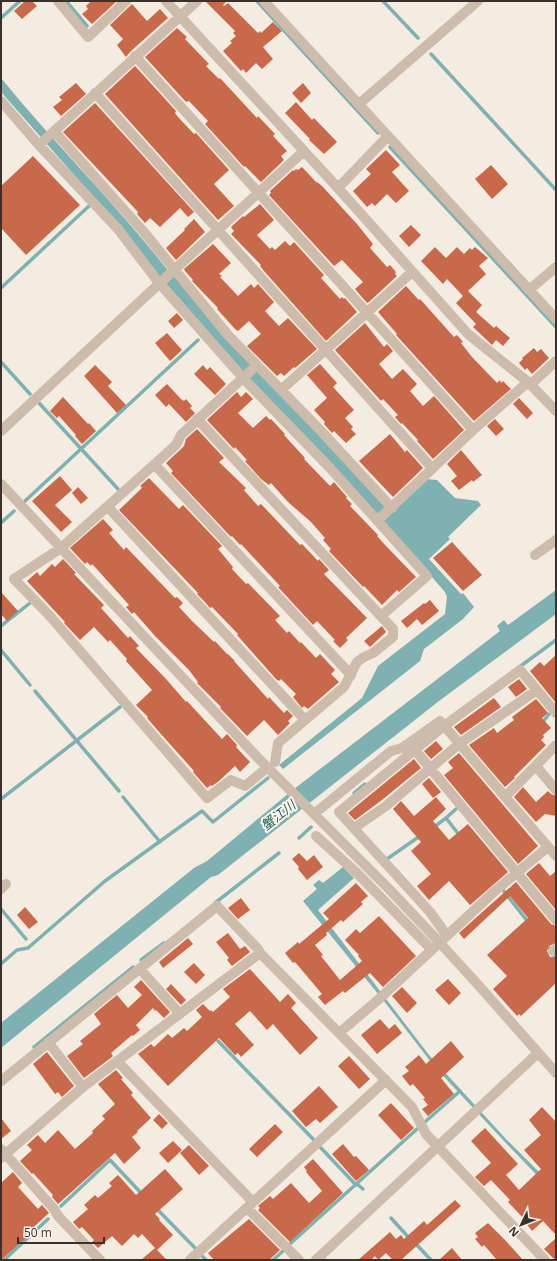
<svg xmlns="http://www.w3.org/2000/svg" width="557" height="1261" font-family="'Open Sans','Noto Sans JP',sans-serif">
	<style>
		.water { fill: #7fb0b2 }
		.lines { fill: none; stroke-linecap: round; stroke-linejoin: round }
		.stream { stroke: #7fb0b2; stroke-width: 3.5 }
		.building { fill: #c8694b }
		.minor { stroke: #cdbbac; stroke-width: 10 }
		.tertiary { stroke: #cdbbac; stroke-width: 10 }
		.labels { text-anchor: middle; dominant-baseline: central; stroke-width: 4; stroke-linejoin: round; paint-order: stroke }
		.water-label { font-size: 13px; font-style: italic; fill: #1f5a5e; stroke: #fbf5ee }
	</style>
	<rect width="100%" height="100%" fill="#f4ebe1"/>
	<!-- water -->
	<path class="water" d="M1 78C54 143 114 202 166 268L391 513 426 479 437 480 455 498 478 501 481 505 448 537 450 539 429 559 461 594 463 593 474 607 463 619 424 649 420 661 283 769 279 765 362 698 378 666 445 614 447 597 445 592 384 522 249 378 156 272 120 227 1 92Z
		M556 590V614L439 701 218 875 211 877 1 1048V1023L194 868 207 861 294 789 500 631 497 626 504 620 508 625Z
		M343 867 354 878 318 910 429 1055 506 1139 556 1189V1195L504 1141 434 1066 387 1005 303 901 317 889 313 885 319 880 323 883Z"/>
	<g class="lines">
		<!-- stream -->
		<path class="stream" d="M66 1 87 26
			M257 1 378 133
			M383 1 418 38
			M1 18 20 1
			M431 54 556 190
			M390 147 556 327
			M1 288 89 206
			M1 362 30 394
			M39 403 118 489
			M25 501 198 340
			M1 523 14 511
			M1 626 30 603
			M1 650 30 685
			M518 668 556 640
			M35 691 119 791
			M542 723 549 714
			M354 793 365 784
			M123 797 160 842
			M1 799 120 707
			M446 818 460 836
			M434 827 446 818 456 809
			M299 838 311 827
			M387 859 420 836
			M503 890 528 922
			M215 903 279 853
			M1 909 26 939
			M546 944 556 958
			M141 960 164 943
			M1 964 17 950 28 948 105 881 202 811 213 822 268 778
			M218 1041 314 1140
			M34 1047 133 967
			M426 1121 460 1091
			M321 1148 356 1185
			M357 1184 363 1189
			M61 1206 110 1160 142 1194
			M156 1208 195 1248
			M391 1218 410 1239
			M291 1243 417 1129
			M415 1243 431 1260
			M201 1255 206 1260
			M4 1260 48 1219
			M273 1260 283 1251"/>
	</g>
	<!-- building -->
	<path class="building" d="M25 1H32L37 6 22 19 14 11Z
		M91 1H117L92 24 82 14 88 9 86 6Z
		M205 1H227L223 5 224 6 228 3 258 33 260 31 261 33 273 22 282 31 263 47 273 59 262 69 256 63 246 73 243 69 241 71 223 51 232 43 230 41 236 36 233 33 235 31Z
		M132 4 147 21 160 9 168 18 131 51 126 57 117 45 123 39 110 25Z
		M177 28 187 37 185 39 209 64 206 66 219 79 220 78 257 118 258 116 275 134 273 136 287 151 281 156 284 160 261 182 245 166 244 167 205 124 208 121 189 101 186 102 145 57Z
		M135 66 176 111 175 113 178 117 194 134 196 133 229 170 214 184 234 206 218 220 105 94Z
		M76 83 86 94 61 116 53 107 62 100 59 97Z
		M303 83 311 93 301 103 292 93Z
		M296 102 312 120 314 118 337 142 324 154 309 140 310 139 285 113Z
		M95 103 194 212 188 217 180 208 160 227 150 218 145 223 137 214 138 212 63 132Z
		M386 150 400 165 392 172 409 191 396 203 387 194 375 206 372 203 367 207 353 191 371 174 366 169Z
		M33 156 80 205 26 255 1 228V186Z
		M491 165 508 184 492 199 475 179Z
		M302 167 317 183V182L322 186 357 224 373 244 370 248 387 267 390 265 396 272 395 274 397 276 369 302 367 303 355 289 363 282 342 260 334 266 269 195 271 193 270 191 293 170 294 171 296 169 298 170Z
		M260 204 274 220 257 235 270 249 272 247 275 250 285 241 290 246 294 242 324 275 321 278 340 299 342 297 344 299 345 298 357 312 326 341 264 271 260 266 261 265 231 234 234 231 231 227 243 216 244 217Z
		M194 219 205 232 176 260 166 248 185 230 184 229Z
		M411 225 421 235 409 247 399 236Z
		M213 244 231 263 219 274 222 276 220 277 238 296 251 284 254 288 258 284 274 302 265 311 279 326 288 318 317 349 295 368 294 367 284 376 281 373 277 376 247 346 261 334 249 321 238 331 235 329 217 309 218 308 192 281 193 280 185 271 184 269Z
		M435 247 446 258 457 247 464 254 470 248 472 250 475 247 488 258 479 266 486 274 468 291 482 305 476 312 494 328 496 326 510 338 503 346 496 340 492 345 473 327 476 324 456 303 463 296 447 279 443 284 421 261Z
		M406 286 416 297 419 300 420 299 454 337 457 335 463 342 461 343 472 357 497 383 500 380 501 383 503 381 511 389 474 421 396 335 397 334 378 312Z
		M177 313 183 320 174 328 168 321Z
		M365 323 384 347 387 344 393 351 379 364 392 379 403 369 417 384 410 391 423 406 434 396 464 430 433 459 417 441 418 440 402 423 401 424 395 417 398 415 383 399 381 401 335 350Z
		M167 333 182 350 170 361 155 343Z
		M534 348 537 352 541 349 549 358 532 374 527 368 525 370 519 363 523 359 522 358Z
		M320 364 337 383 333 387 354 410 345 418 353 427 351 429 356 434 346 443 334 431 332 433 324 424 325 422 314 410 327 398 307 375Z
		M95 365 112 382 108 386 126 405 117 413 84 376Z
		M203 365 207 370 210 367 226 384 215 395 194 374Z
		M167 384 181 399 184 401 186 399 192 406 190 408 195 413 186 422 169 404 166 407 155 395Z
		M237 392 241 397 246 392 253 399 238 413 253 428 266 416 270 420 271 419 285 434 284 435 305 458 304 459 330 486 334 482 347 497 346 498 352 504 350 506 378 535 377 536 386 546 416 577 399 592 397 590 382 605 364 586 363 587 329 551 331 549 323 540 325 538 311 522 288 502 271 483 269 485 261 479 245 461 247 460 235 447 234 449 207 420Z
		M63 397 88 424 89 423 96 431 82 444 75 436 76 435 59 416 57 418 50 411Z
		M519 398 533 413 527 419 513 404Z
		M495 419 504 429 496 436 487 426Z
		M197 429 224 458 219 462 246 488 244 490 258 506 261 504 300 545 302 544 318 561 319 559 329 570 324 574 367 618 346 638 348 640 340 648 333 641 335 640 317 621 313 625 278 587 280 586 241 544 240 545 232 536 231 537 171 473 173 471 166 463 180 450 184 446 186 439Z
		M390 434 405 452 407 450 423 468 393 497 359 461Z
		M461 450 482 475 473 482 472 480 459 490 451 481 457 476 447 464Z
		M60 476 72 490 55 505 72 522 61 532 32 501Z
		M149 478 179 509 183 505 222 546 218 549 233 567 232 569 246 584 248 583 280 616 275 620 287 633 289 631 300 643 301 642 316 658 320 654 335 670 331 674 339 682 308 709 304 706 302 708 293 697 296 694 281 679 279 681 276 679 237 635 238 634 212 607 210 608 203 600 197 594 198 593 119 510 141 489 142 487 140 486Z
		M78 487 88 498 81 504 72 493Z
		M103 519 113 530 109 533 124 550 126 547 175 598 177 597 183 603 179 607 192 621 214 642 215 641 227 654H228L235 661H234L268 699 269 697 284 713 287 710 293 716 288 721 290 723 278 735 264 720 247 736 220 708 221 707 197 683 198 682 189 670 155 636 134 612 132 614 126 607 129 605 95 567 92 564 91 566 87 562 85 564 70 548Z
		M452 542 482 575 463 591 433 558Z
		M63 559 76 573 74 574 104 605 101 608 128 638 130 636 139 646 136 648 166 679 186 702 187 701 222 739 227 734 237 745 236 747 250 762 240 772 235 766 219 781 212 786 211 785 207 788 193 772 194 771 160 733 147 718 148 717 136 705 152 690 126 661 127 659 110 640 108 642 94 627 80 640 64 623 65 622 27 581 37 572 40 576 52 564 55 567Z
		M1 592 18 611 7 621 1 614Z
		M430 600 439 611 422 625 417 619 407 628 401 621 424 603 425 604Z
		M382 626 386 632 370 647 364 641Z
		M556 655V703L530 671 540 662 544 666Z
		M519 679 527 689 516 697 508 687Z
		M494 698 501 707 461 735 454 727Z
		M536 699 548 713 542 718 551 728 543 735 544 737 541 740 546 745 514 777 515 778 505 787 469 745 494 728 497 733 514 720 512 717Z
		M436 741 443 749 431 759 424 751Z
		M459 753 538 846 518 864 444 775 453 768 448 762Z
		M414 759 421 768 382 800 355 820 348 813Z
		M429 778 441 792 433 798 422 784Z
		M523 787 536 802 548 791 551 794 556 796V816L545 814 536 822 514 797Z
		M436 797 446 809 433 821 449 840 468 824 508 872 470 905 449 881 429 900 417 886 431 874 411 851 421 842 393 809 401 801 414 816Z
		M299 853 307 861 314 855 323 867 307 880 298 869 299 867 292 859Z
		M539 863 550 876 556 871V910L526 874Z
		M516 882 551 924 556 926V943L549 946 547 951 550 957H556V983L521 1016 519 1014 517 1016 493 989 507 976 487 955 528 918 510 896 464 939 459 933Z
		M356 883 368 896 361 902 363 904 343 922 341 920 326 933 327 935 315 945 323 955 321 956 340 980 362 961 358 956 359 955 345 940 356 929 360 933 379 916 416 956 383 987 370 973 345 993 343 991 325 1005 318 997 322 994 295 962 293 963 285 953 298 942 299 944 329 919 323 913Z
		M241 898 250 910 238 919 228 908Z
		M25 907 38 922 29 929 17 915Z
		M228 933 240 949 245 946 250 952 232 966 227 960 229 958 216 942Z
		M188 938 193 944 163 968 159 962Z
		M194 963 205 975 196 984 184 972Z
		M250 969 280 1002 288 994 296 1003 291 1008 318 1038 300 1055 273 1024 267 1030 250 1011 235 1024 254 1045 241 1057 238 1053 235 1055 219 1038 168 1086 138 1054 151 1044 154 1047 168 1034 172 1038 184 1028 187 1031 202 1017 196 1010 203 1004 210 1011 211 1010 213 1012 230 997 223 989Z
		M448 979 461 993 449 1005 435 990Z
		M141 980 170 1012 164 1018 156 1010 155 1011 153 1008 136 1025 140 1030 133 1036 132 1035 111 1053 113 1056 112 1057 84 1078 67 1056 83 1044 80 1041 101 1024 94 1014 117 995 128 1008 142 995 134 987Z
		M171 984 186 1000 181 1005 166 989Z
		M402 987 417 1003 407 1013 392 996Z
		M380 1019 389 1029 395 1024 402 1033 377 1054 361 1035Z
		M451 1041 464 1057 441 1078 454 1094 428 1116 422 1109 428 1105 423 1099 425 1098 413 1084 410 1086 402 1076 409 1071 405 1067 419 1055 426 1064Z
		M47 1052 74 1086 62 1097 58 1092 55 1094 33 1064Z
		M349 1056 370 1079 359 1089 338 1066Z
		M116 1070 123 1078 121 1079 133 1093 131 1095 151 1118 137 1131 138 1132 132 1137 141 1148 124 1164 115 1153 58 1204 52 1197 53 1195 33 1173 32 1174 20 1161 32 1150 27 1145 38 1135 45 1143 58 1130 75 1149 93 1133 92 1131 105 1119 102 1116 115 1104 98 1084Z
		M319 1086 338 1107 320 1123 316 1119 306 1127 292 1111Z
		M391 1103 414 1128 401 1140 378 1115Z
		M542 1107 556 1122V1235L543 1221 532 1231 525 1222 526 1221 508 1202 510 1200 491 1180 484 1186 475 1177 491 1163 471 1141 485 1128 518 1164 506 1175 519 1190 541 1169 524 1150 541 1135 529 1120Z
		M159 1114 168 1123 162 1129 153 1120Z
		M1 1118 11 1131 1 1139Z
		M275 1124 283 1132 257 1157 249 1149Z
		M173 1141 182 1150 168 1163 159 1153Z
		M343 1144 354 1157 356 1156 369 1170 356 1181 332 1154Z
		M189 1145 209 1166 199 1175 180 1153Z
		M313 1159 343 1193 290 1242 258 1210 260 1208 258 1206 270 1196 273 1199 291 1183 309 1203 322 1191 306 1172 307 1171 304 1167Z
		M165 1169 183 1189 155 1214 160 1219 159 1220 173 1235 157 1250 167 1260H141L155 1248 142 1234 138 1238 134 1234 122 1246 112 1236 98 1248 92 1242 94 1240 82 1227 79 1229 73 1222 88 1209 84 1205 95 1195 98 1198 112 1186 109 1183 118 1175 136 1195Z
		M13 1172 22 1183 18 1187 38 1209 42 1205 49 1213 26 1234 28 1236 1 1260V1183Z
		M455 1200 461 1206 401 1260H393L386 1253 378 1260 375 1256 371 1260H358L390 1232 396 1239 401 1235 404 1239 424 1221 427 1225Z
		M249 1219 280 1250 269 1260H214L208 1253Z
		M488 1223 505 1240 523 1260H497L484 1245 482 1247 475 1239 478 1237 475 1233Z
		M556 1238V1260H555L544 1249Z
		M452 1248 462 1260H439Z"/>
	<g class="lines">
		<!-- minor -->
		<path class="minor" d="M58 1 88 37 126 1
			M166 1 338 188 468 334 528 382 556 411
			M264 1 556 319
			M135 56 473 430
			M95 93 432 468
			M1 101 39 145 118 229 159 283 243 378 330 468 427 576 381 616
			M54 131 143 231 228 335 322 432 392 508
			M39 145 197 1
			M338 188 388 136
			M529 290 556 267
			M257 365 181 435 176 445 61 548 14 579 49 615 207 798 231 780 245 786 262 772
			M530 385 556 361
			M281 390 412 272
			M197 419 393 629V637L373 653 364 657 357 662 344 687 278 743 275 762
			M1 431 162 281 304 151
			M155 465 351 675
			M1 484 259 759 389 889 440 943
			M108 507 305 720
			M378 520 473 430 528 382
			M535 555 556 540
			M415 750 556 920
			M536 766 556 790
			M505 797 556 745
			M314 814 391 751 402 748 440 721 556 856
			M354 828 386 806 459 744 537 690 556 713
			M316 836 358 874 432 950
			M1 889 6 884
			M447 936 430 912 339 812 444 726 520 670 537 690
			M553 951 556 949
			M140 969 180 1014
			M339 1033 379 999 496 890 548 847
			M48 1042 83 1087
			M117 1061 253 1202
			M1 1081 217 906 258 949 260 953 412 1107 426 1134 545 1260
			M1 1149 54 1209 58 1216 100 1260
			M1 1158 83 1087 260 953
			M247 1208 299 1260
			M190 1260 386 1080"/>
		<!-- tertiary -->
		<path class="tertiary" d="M359 104 478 1
			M440 943 481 988 556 1073
			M316 1260 538 1053"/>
	</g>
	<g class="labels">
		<!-- water labels -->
		<g class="water-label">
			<text transform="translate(278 815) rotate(-38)">蟹江川</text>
		</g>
	</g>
	<!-- border -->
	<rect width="557" height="1261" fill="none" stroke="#3b302b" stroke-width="4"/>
	<!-- north arrow -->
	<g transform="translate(521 1225) rotate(227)" stroke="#fbf5ee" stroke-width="3" paint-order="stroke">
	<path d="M0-3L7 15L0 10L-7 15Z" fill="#3b302b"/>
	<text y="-6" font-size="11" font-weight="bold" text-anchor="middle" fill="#3b302b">N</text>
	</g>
	<!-- scale -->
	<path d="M18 1237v6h86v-6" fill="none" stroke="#3b302b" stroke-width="2"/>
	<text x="24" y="1237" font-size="12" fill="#3b302b" stroke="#fbf5ee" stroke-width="3" paint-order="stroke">50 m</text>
</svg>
